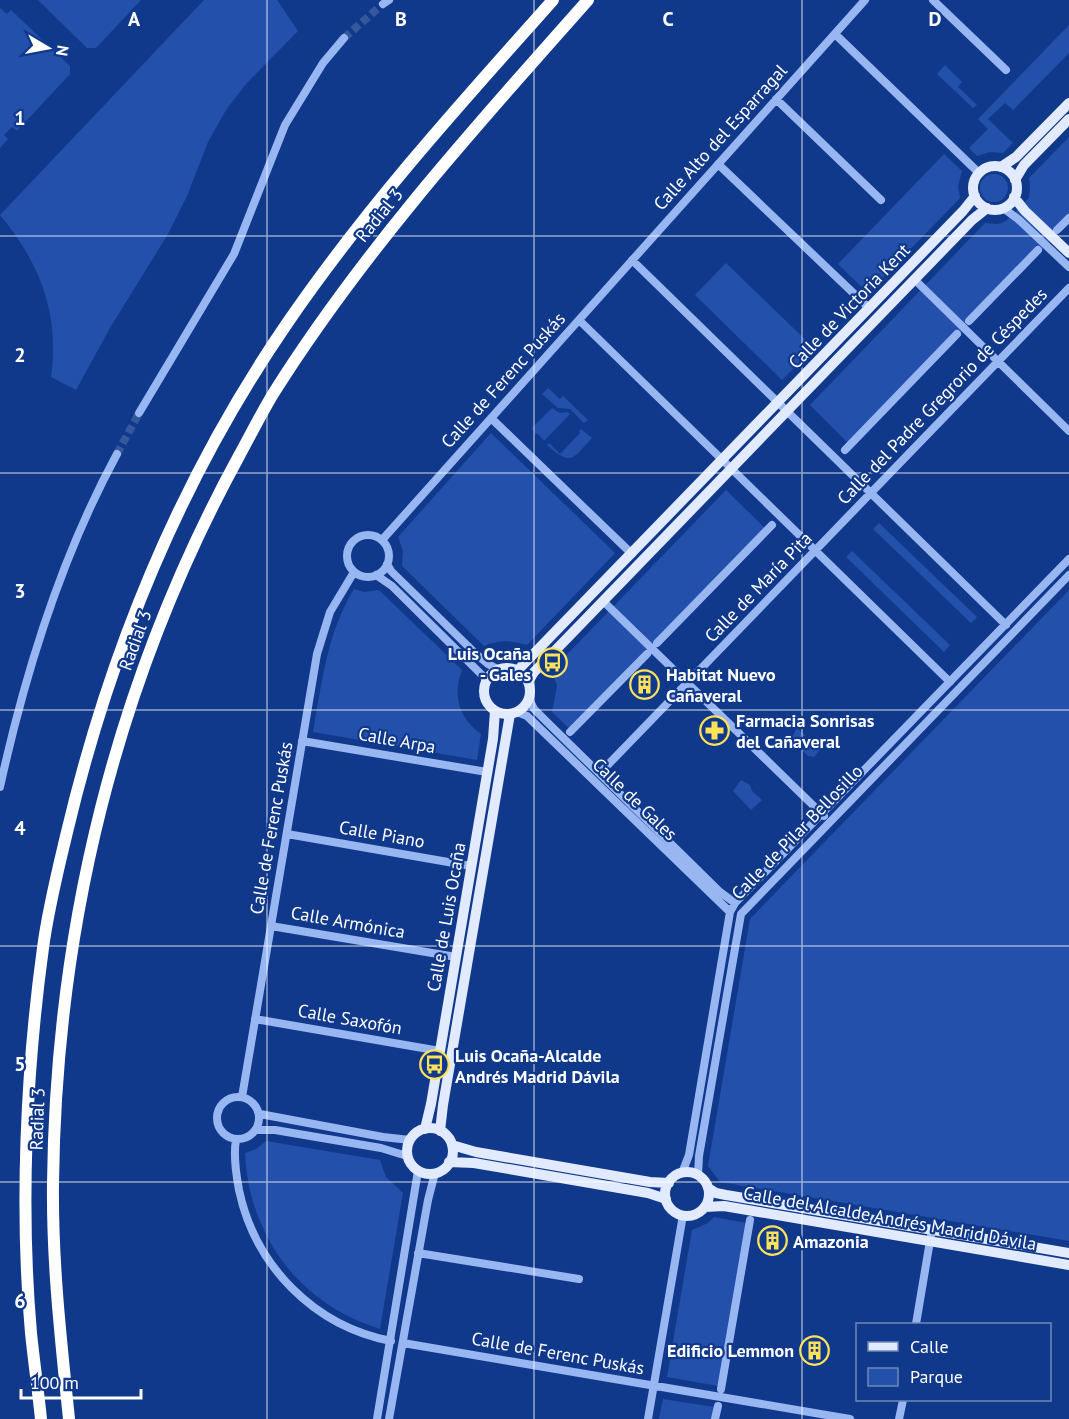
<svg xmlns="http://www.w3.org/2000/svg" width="1069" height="1419" font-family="'PT Sans',sans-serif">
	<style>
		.green { fill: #2350ab }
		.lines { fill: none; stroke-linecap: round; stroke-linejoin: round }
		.minor-tunnel { stroke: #35579c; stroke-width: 8; stroke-dasharray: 8 4; stroke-linecap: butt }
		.minor { stroke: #98b6f1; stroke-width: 8 }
		.major { stroke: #e2eaff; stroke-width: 10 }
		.highway { stroke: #fff; stroke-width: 12 }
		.grid { fill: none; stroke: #fff; stroke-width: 1.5; stroke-opacity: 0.55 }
		.labels { text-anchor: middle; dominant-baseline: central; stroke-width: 4.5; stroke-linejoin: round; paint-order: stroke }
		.street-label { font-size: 18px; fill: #fff; stroke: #11398b }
		.poi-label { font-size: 18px; font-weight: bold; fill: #fff; stroke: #11398b; text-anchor: start }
		.grid-label { font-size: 20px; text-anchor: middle; font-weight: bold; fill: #fff; stroke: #11398b; stroke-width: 4.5; stroke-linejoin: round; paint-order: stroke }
	</style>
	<rect width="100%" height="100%" fill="#11398b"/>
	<!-- green -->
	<path class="green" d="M38 0H141L96 48H87Z
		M204 0H277L298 31 246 84 226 110 208 142 187 196 168 234 110 328 76 390 51 377C60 314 40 263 0 215Z
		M0 8 7 14 11 10 70 66V74L17 131 12 127 4 135 8 139 0 148Z
		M1069 25V53L1013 110 1005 103 988 119 1013 143 1003 153 990 152 977 156 969 148 988 129 978 119Z
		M945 65 962 82 958 87 977 105 973 108 937 74Z
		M1069 137V222L851 446 810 405 985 223 998 224 1006 221 1029 198 1030 186 1029 178Z
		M944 154 962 171 958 186 960 198 868 293 838 264Z
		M980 188a14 14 0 1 1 28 0a14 14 0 1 1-28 0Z
		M726 263 814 348 782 380 695 295Z
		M548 388 560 399 563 396 588 420 584 423 570 409 558 408 542 394Z
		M552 408 560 413 567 412 570 414 544 441 537 433 536 435 532 428Z
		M581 429 592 438C572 459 572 467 547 445L549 443 560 454 580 433 579 431Z
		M491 433 615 553 527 645C512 640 499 640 484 646L402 566 403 551 398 537Z
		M726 490 769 532 574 733 552 712 557 686 552 670Z
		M879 523 977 617 971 623 873 529Z
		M852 551 950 645 944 652 846 557Z
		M354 589 364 592 379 590 462 670C452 696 459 718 481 734L477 760 313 732C322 682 327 633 354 589Z
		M1069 590V1241L720 1182 708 1166 750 919Z
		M797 728 805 735 803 739 807 743 808 739H812L820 745V750L814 757 808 756 791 739Z
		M741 780 750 785 752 791 762 800 751 810 733 791Z
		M266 1141 380 1160 386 1177 403 1193 380 1329C370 1325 359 1322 350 1317 286 1286 248 1223 245 1153L256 1149Z
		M714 1217 752 1224 724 1387 667 1377 692 1230 708 1223Z
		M663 1399 720 1408 719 1419H659Z"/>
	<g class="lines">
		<!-- minor-tunnel -->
		<path class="minor-tunnel" d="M344 38 383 4
			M117 454 139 413"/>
		<!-- minor -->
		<path class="minor" d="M933 0 1006 70
			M383 4 389 0
			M835 34 979 173
			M776 99 881 200
			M718 164 869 308
			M1003 208 1018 219 1069 267
			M1057 230 1069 218
			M632 260 1006 625
			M914 279 1069 431
			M579 320 950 682
			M969 321 1038 250
			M139 413 234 254 285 125 323 63 344 38
			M491 418 632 554
			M845 450 957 334
			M347 556a21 21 0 1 1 42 0a21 21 0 1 1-42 0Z
			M382 540 865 0
			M387 564 391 571 475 653 488 664 499 670
			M376 575 392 586 487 680
			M603 601 824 816
			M657 643 772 525
			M529 699 534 709 546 721 720 892 735 903
			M517 712 527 716 730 912
			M570 732 647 654
			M302 741 487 772
			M600 773 1069 288
			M0 787C25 673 61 557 117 454
			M287 834 471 866
			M271 926 456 957
			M255 1019 440 1051
			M217 1118a21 21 0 1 1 42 0a21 21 0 1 1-42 0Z
			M242 1097 317 654 330 612 354 572
			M260 1114 383 1137 410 1140
			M256 1130H275L381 1148 407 1156
			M236 1140C233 1156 236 1174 239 1190 255 1266 314 1326 391 1341
			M682 1173 689 1155 730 912 735 903 1069 559
			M698 1175 699 1156 741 914 1069 575
			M418 1253 579 1279
			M916 1324 932 1229
			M403 1343 850 1419
			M721 1389 750 1220
			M377 1419 418 1171
			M389 1419 428 1200 435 1173
			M648 1419 683 1215
			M715 1419 718 1406
			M899 1419 903 1400"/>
		<!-- major -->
		<path class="major" d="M973 188a22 22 0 1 1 44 0a22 22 0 1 1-44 0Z
			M1001 167 1016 157 1069 103
			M1015 180 1024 165 1069 119
			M1014 197 1025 211 1069 253
			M484 691a23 23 0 1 1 46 0a23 23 0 1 1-46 0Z
			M518 670 963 211 975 196
			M528 682 534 672 546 660 972 220 987 208
			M407 1151a23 23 0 1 1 46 0a23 23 0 1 1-46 0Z
			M425 1129 431 1104 493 739 495 711
			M440 1131 443 1105 510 714
			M452 1145 476 1152 650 1182 669 1183
			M449 1162 474 1163 648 1193 666 1199
			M665 1194a22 22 0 1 1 44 0a22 22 0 1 1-44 0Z
			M708 1188 716 1193 726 1195 1069 1253
			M705 1207 724 1206 1069 1265"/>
		<!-- highway -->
		<path class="highway" d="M41 1419C38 1390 34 1362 31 1333 20 1208 26 1072 43 948 48 909 58 870 67 832 110 651 182 476 288 322 367 207 460 104 553 0
			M69 1419C61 1341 52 1262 53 1183 56 927 116 681 239 456 250 436 261 414 273 394 363 251 476 126 588 0"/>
	</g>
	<!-- grid -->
	<path class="grid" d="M267 0V1419M534 0V1419M802 0V1419M0 236H1069M0 473H1069M0 710H1069M0 946H1069M0 1182H1069"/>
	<!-- icons -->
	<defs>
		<symbol id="bus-ring" viewBox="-11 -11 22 22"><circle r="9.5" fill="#11398b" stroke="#ffe258" stroke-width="1.5"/><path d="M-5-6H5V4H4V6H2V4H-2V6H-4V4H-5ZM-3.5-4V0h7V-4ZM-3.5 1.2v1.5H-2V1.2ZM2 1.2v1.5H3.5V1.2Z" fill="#ffe258"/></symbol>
		<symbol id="building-ring" viewBox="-11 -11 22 22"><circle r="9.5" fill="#11398b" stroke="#ffe258" stroke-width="1.5"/><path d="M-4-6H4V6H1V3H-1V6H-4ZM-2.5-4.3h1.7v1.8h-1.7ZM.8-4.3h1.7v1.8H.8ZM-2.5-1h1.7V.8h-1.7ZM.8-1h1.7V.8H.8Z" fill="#ffe258"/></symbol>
		<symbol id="pharmacy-ring" viewBox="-11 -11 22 22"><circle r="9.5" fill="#11398b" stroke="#ffe258" stroke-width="1.5"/><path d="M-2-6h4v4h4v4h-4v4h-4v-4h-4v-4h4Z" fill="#ffe258"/></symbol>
	</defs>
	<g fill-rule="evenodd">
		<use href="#bus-ring" x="536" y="646" width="33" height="33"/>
		<use href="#building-ring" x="628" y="668" width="33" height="33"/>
		<use href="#pharmacy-ring" x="698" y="714" width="33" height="33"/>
		<use href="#bus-ring" x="418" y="1048" width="33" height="33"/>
		<use href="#building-ring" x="756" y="1224" width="33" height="33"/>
		<use href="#building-ring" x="798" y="1334" width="33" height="33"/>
	</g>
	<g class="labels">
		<!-- street labels -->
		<g class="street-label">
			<text transform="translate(720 137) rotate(-48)">Calle Alto del Esparragal</text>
			<text transform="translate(379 215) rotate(-51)">Radial 3</text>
			<text transform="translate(849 306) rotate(-46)">Calle de Victoria Kent</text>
			<text transform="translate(503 380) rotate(-48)">Calle de Ferenc Puskás</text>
			<text transform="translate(942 396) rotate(-46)">Calle del Padre Gregrorio de Céspedes</text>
			<text transform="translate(758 587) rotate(-46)">Calle de María Pita</text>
			<text transform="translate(135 640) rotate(-70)">Radial 3</text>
			<text transform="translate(397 740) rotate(10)">Calle Arpa</text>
			<text transform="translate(635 799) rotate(44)">Calle de Gales</text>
			<text transform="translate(271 828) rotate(-80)">Calle de Ferenc Puskás</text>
			<text transform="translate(797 832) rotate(-46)">Calle de Pilar Bellosillo</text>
			<text transform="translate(382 834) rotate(10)">Calle Piano</text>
			<text transform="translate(446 917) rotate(-80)">Calle de Luis Ocaña</text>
			<text transform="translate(348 922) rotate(10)">Calle Armónica</text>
			<text transform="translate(350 1019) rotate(10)">Calle Saxofón</text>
			<text transform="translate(37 1119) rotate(-88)">Radial 3</text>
			<text transform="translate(890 1218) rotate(10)">Calle del Alcalde Andrés Madrid Dávila</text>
			<text transform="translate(558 1353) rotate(10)">Calle de Ferenc Puskás</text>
		</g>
		<!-- poi labels -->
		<g class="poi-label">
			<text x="531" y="653" text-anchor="end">Luis Ocaña<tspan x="531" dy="21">- Gales</tspan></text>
			<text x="666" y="674">Habitat Nuevo<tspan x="666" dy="21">Cañaveral</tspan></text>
			<text x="736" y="720">Farmacia Sonrisas<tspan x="736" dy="21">del Cañaveral</tspan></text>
			<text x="455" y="1055">Luis Ocaña-Alcalde<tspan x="455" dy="21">Andrés Madrid Dávila</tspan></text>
			<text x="793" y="1241">Amazonia</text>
			<text x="794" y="1350" text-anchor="end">Edificio Lemmon</text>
		</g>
	</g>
	<g class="grid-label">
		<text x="134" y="26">A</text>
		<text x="401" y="26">B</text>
		<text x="668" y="26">C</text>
		<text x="935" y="26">D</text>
		<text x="20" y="125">1</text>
		<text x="20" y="362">2</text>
		<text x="20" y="598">3</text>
		<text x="20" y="835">4</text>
		<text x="20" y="1071">5</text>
		<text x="20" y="1308">6</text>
	</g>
	<!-- legend -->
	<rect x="856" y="1323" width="195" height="78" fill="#11398b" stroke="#7088b9" stroke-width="1.5"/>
	<rect x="868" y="1342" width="30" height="9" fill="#e2eaff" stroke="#7088b9" stroke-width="1.5"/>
	<text x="910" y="1353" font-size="18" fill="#ffffff">Calle</text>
	<rect x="868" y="1368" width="30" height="18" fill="#2350ab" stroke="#7088b9" stroke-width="1.5"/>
	<text x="910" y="1383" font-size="18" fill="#ffffff">Parque</text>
	<!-- north arrow -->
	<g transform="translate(48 48) rotate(100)" stroke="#11398b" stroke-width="4.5" paint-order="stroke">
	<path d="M0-4.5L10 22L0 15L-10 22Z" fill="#ffffff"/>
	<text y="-9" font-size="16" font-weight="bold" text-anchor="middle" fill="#ffffff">N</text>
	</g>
	<!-- scale -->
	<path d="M21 1389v9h120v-9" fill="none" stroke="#ffffff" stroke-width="3"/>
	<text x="30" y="1389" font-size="18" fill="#ffffff" stroke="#11398b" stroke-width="4.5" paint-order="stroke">100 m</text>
</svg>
